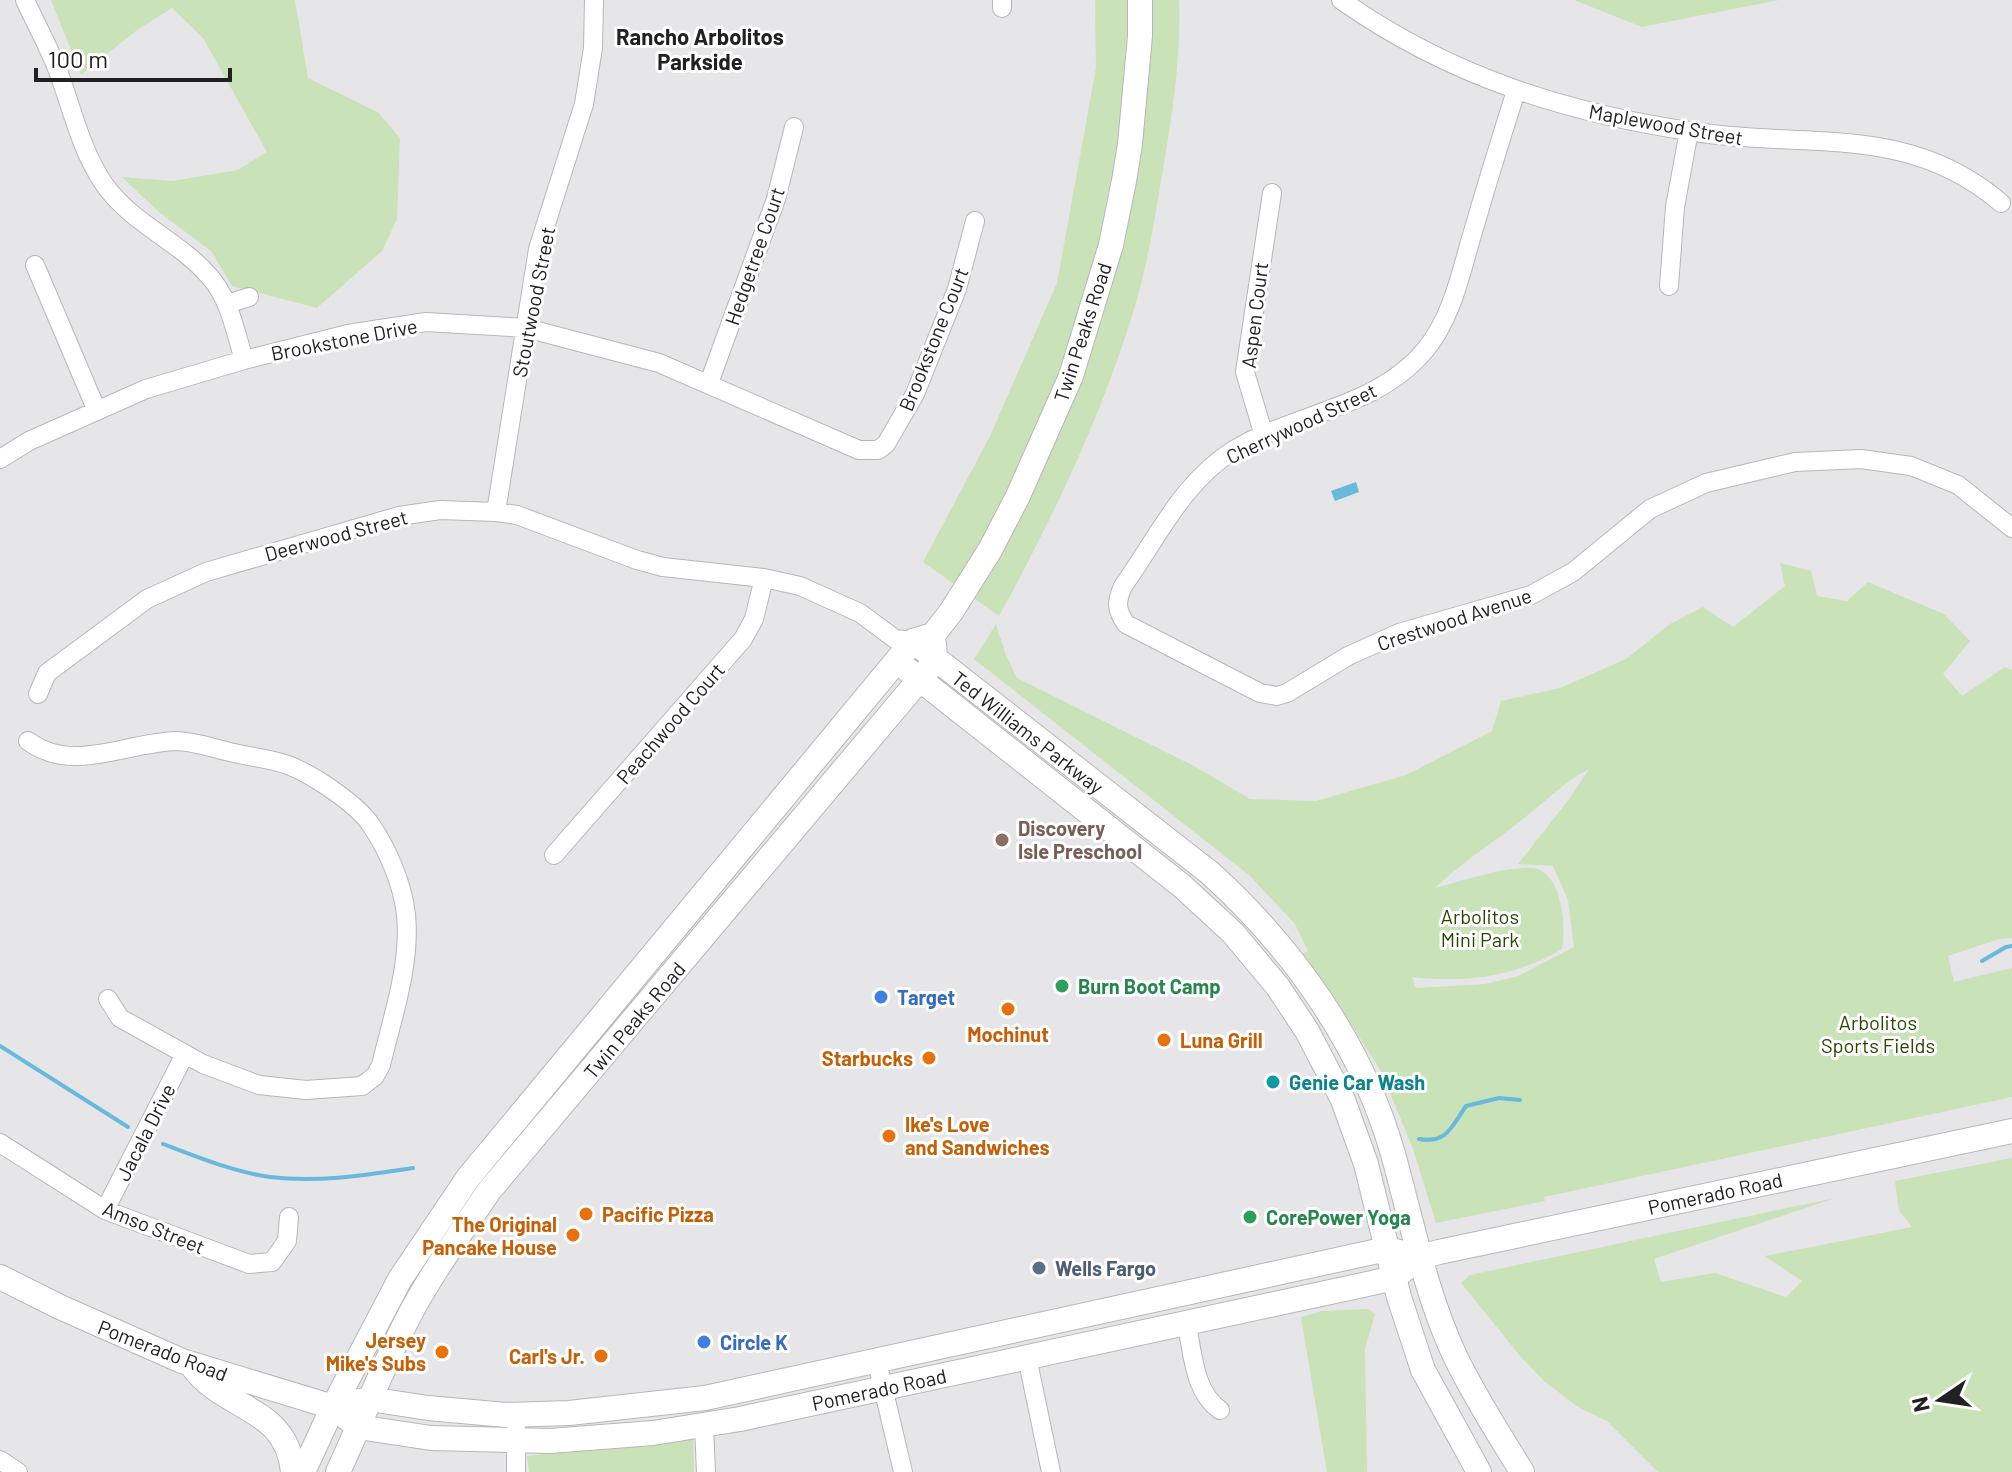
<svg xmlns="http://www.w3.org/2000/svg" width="2012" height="1472" font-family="Barlow,sans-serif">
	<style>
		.green { fill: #c9e2b7; fill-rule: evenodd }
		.water { fill: #68b9dc }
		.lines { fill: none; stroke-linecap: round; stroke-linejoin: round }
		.stream { stroke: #68b9dc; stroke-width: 4 }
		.minor-casing { stroke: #b7b7b9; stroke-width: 20 }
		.major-casing { stroke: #b7b7b9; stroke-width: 26 }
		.minor { stroke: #fff; stroke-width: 18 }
		.major { stroke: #fff; stroke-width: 24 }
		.education-dot { fill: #8d6e63; stroke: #fff; stroke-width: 3 }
		.leisure-dot { fill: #2e9e5b; stroke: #fff; stroke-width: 3 }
		.shop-dot { fill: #3f7fe0; stroke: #fff; stroke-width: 3 }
		.food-dot { fill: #e8710a; stroke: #fff; stroke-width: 3 }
		.culture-dot { fill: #0f9aa8; stroke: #fff; stroke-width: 3 }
		.service-dot { fill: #5c6f8a; stroke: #fff; stroke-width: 3 }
		.labels { text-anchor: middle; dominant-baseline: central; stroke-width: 6; stroke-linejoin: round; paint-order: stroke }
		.street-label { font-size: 20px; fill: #212122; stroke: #fff }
		.education-label { font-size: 20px; font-weight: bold; fill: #785e54; stroke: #fff; text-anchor: start }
		.park-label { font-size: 20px; fill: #284600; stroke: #fff }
		.leisure-label { font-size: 20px; font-weight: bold; fill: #27864d; stroke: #fff; text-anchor: start }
		.shop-label { font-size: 20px; font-weight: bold; fill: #366cbe; stroke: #fff; text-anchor: start }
		.food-label { font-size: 20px; font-weight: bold; fill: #c56008; stroke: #fff; text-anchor: end }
		.culture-label { font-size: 20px; font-weight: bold; fill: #0d838f; stroke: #fff; text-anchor: start }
		.service-label { font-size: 20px; font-weight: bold; fill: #4e5e75; stroke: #fff; text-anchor: start }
		.neighbourhood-label { font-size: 22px; font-weight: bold; fill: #212122; stroke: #fff }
	</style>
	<rect width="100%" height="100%" fill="#e6e6e8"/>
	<!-- green -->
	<path class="green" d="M51 0H295L308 78 379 113 400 138 397 219 382 251 317 308 232 286 211 251 160 213 122 177 172 181 238 170 267 152 203 38 172 8 137 30 81 75Z
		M1095 0H1179C1181 54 1173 110 1164 163 1156 210 1149 259 1135 306 1103 413 1053 518 999 616L923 562 990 436 1057 283 1096 68Z
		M1574 0H1779L1642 27Z
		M1780 563 1811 571 1817 596 1847 601 1868 582 1944 614 1970 641 1943 674 1962 696 2005 667 2012 670V938L1999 939 1948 956 1954 982 2012 968V1097L1544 1197 1545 1201 1436 1223 1413 1149 1381 1071 1328 988 1325 989 1301 955 1308 951 1295 924 1249 875 974 659 996 624 1006 655 1017 678 1194 766 1250 799 1316 801 1406 775 1492 731 1501 701 1560 688 1626 659 1670 624 1703 607 1733 627 1785 586ZM1589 769 1570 798 1518 864 1553 866 1568 900 1574 947 1518 976 1485 984 1416 988 1412 977C1466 983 1515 977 1562 949 1566 926 1563 873 1533 868 1510 865 1457 882 1435 888 1465 859 1498 840 1529 814 1549 798 1566 781 1589 769Z
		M2012 1158V1472H1658L1607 1421 1578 1407 1544 1381 1521 1357 1461 1283 1470 1275 1835 1198 1654 1259 1661 1282 1715 1273 1786 1297 1802 1281 1765 1256 1912 1227 1899 1211 1895 1181Z
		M1369 1309 1375 1314 1365 1349 1367 1472H1327L1301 1317 1322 1311Z
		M693 1436 694 1472H529L527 1456Z"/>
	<!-- water -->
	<path class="water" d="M1356 482 1359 492 1335 501 1331 491Z"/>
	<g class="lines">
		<!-- stream -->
		<path class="stream" d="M1982 961 2006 947 2012 946
			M0 1046 128 1127
			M1419 1139C1447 1144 1452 1126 1466 1106L1499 1098 1520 1100
			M163 1144C197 1157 234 1172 270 1177 318 1183 366 1175 413 1168"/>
		<defs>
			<path id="minor" d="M25 0C35 22 47 44 56 66 72 106 79 147 104 184 131 223 179 241 209 276 230 299 235 331 244 360
				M1002 0V8
				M1341 0C1449 76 1566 113 1695 132 1806 149 1908 123 2001 203
				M1516 91C1502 135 1488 180 1475 225 1462 266 1454 315 1426 349 1377 409 1296 412 1234 450 1182 482 1157 539 1123 586 1116 602 1116 610 1126 624L1260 693 1277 696 1287 693 1348 656 1399 633 1531 595 1573 572 1650 509 1706 483 1795 462 1861 459 1911 466 1958 485 2012 528
				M35 265 97 411
				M1669 286 1675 207 1689 131
				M227 304 249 297
				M709 383 776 199 794 127
				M1264 436 1245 372 1272 193
				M0 459 29 441 146 389 244 360 348 334 426 322 526 328 659 363 859 450H878L886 444 915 394 957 289 975 221
				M496 512 538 249 584 104 593 48 594 0
				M38 694 47 673 147 599 206 572 399 516 440 510 496 512 517 515 637 560 663 567 764 578 800 586 860 613 895 639 913 641
				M28 741C72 774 125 743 175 741 194 741 216 749 234 753 252 757 271 759 288 765 312 774 357 804 371 825 388 850 403 885 406 915 411 965 392 1018 381 1065L375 1076 362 1086 306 1090 259 1085 203 1064 120 1018 108 999
				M554 855 743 639 754 619 764 578
				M0 1143 105 1210 249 1264 272 1262 287 1241 289 1217
				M105 1210 185 1054
				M1186 1321C1193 1352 1193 1391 1220 1410
				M1027 1357 1051 1472
				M877 1362 903 1472
				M704 1426 706 1472
				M516 1429V1472
				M0 1460 18 1472"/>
			<path id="major" d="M913 641 1210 873C1293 948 1362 1045 1393 1154 1412 1222 1425 1292 1455 1356 1474 1396 1499 1434 1522 1472
				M908 670 1182 886 1233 933 1278 987 1307 1031 1343 1100 1366 1164 1399 1297 1423 1370 1479 1472
				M0 1277 60 1307 182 1361 333 1407 358 1427 431 1438 550 1441 653 1433 740 1419 1372 1283 1394 1278 1419 1257 1439 1252 2012 1131
				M192 1366C226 1412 287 1406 293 1472
				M333 1407 369 1399 428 1408 506 1415 569 1413 705 1398 1387 1249 1419 1257
				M303 1472 333 1407 400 1279 468 1178 913 641 933 635 951 612 990 550 1018 496 1071 376 1111 245 1124 181 1130 144 1140 36V0
				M338 1472C364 1416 385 1359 415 1305 437 1265 464 1228 489 1191L935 661 934 644"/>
		</defs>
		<!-- minor casing -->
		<use href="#minor" class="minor-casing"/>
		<!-- major casing -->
		<use href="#major" class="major-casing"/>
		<!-- minor -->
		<use href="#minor" class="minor"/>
		<!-- major -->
		<use href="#major" class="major"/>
	</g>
	<!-- markers -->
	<circle class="education-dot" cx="1002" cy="840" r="8"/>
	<g class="leisure-dot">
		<circle cx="1062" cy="986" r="8"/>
		<circle cx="1250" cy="1217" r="8"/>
	</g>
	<g class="shop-dot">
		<circle cx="881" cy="997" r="8"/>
		<circle cx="704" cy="1342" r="8"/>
	</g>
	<g class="food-dot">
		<circle cx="1008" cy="1009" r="8"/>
		<circle cx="1164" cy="1040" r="8"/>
		<circle cx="929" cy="1058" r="8"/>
		<circle cx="889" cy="1136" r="8"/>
		<circle cx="586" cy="1214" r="8"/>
		<circle cx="573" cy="1235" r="8"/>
		<circle cx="442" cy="1352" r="8"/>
		<circle cx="601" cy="1356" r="8"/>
	</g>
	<circle class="culture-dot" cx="1273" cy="1082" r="8"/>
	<circle class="service-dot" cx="1039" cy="1268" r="8"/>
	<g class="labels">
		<!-- street labels -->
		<g class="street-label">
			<text transform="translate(1666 124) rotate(10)">Maplewood Street</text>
			<text transform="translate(754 256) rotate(-71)">Hedgetree Court</text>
			<text transform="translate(533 302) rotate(-79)">Stoutwood Street</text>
			<text transform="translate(1254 315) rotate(-83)">Aspen Court</text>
			<text transform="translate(1082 332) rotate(-72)">Twin Peaks Road</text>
			<text transform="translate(344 339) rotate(-11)">Brookstone Drive</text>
			<text transform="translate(933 339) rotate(-68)">Brookstone Court</text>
			<text transform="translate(1301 423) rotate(-25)">Cherrywood Street</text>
			<text transform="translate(336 535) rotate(-15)">Deerwood Street</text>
			<text transform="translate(1454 619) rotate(-18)">Crestwood Avenue</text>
			<text transform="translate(670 723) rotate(-49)">Peachwood Court</text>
			<text transform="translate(1028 732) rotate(38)">Ted Williams Parkway</text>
			<text transform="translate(634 1020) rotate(-50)">Twin Peaks Road</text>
			<text transform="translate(145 1132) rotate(-63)">Jacala Drive</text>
			<text transform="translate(1715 1193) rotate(-12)">Pomerado Road</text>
			<text transform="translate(154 1227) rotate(22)">Amso Street</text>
			<text transform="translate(163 1350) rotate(21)">Pomerado Road</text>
			<text transform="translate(879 1389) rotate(-12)">Pomerado Road</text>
		</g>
		<!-- education labels -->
		<g class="education-label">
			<text x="1018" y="828">Discovery<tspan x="1018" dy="23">Isle Preschool</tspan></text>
		</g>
		<!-- park labels -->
		<g class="park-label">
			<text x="1480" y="916">Arbolitos<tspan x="1480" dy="23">Mini Park</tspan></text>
			<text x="1878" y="1022">Arbolitos<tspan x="1878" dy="23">Sports Fields</tspan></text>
		</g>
		<!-- leisure labels -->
		<g class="leisure-label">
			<text x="1078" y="986">Burn Boot Camp</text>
			<text x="1266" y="1217">CorePower Yoga</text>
		</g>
		<!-- shop labels -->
		<g class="shop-label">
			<text x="897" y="997">Target</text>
			<text x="720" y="1342">Circle K</text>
		</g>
		<!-- food labels -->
		<g class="food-label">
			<text x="1008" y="1034" text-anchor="middle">Mochinut</text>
			<text x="1180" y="1040" text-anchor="start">Luna Grill</text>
			<text x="913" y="1058">Starbucks</text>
			<text x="905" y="1124" text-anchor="start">Ike's Love<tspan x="905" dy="23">and Sandwiches</tspan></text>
			<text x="602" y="1214" text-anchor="start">Pacific Pizza</text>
			<text x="557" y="1224">The Original<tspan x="557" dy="23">Pancake House</tspan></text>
			<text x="426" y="1340">Jersey<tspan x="426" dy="23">Mike's Subs</tspan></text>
			<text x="585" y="1356">Carl's Jr.</text>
		</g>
		<!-- culture labels -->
		<g class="culture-label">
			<text x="1289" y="1082">Genie Car Wash</text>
		</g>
		<!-- service labels -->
		<g class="service-label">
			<text x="1055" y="1268">Wells Fargo</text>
		</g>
		<!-- neighbourhood labels -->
		<g class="neighbourhood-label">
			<text x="700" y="36">Rancho Arbolitos<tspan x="700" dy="25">Parkside</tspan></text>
		</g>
	</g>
	<!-- north arrow -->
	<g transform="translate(1940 1400) rotate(257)" stroke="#ffffff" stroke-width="6" paint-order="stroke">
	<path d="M0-6L14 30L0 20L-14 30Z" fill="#212122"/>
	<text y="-12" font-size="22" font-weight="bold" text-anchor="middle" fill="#212122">N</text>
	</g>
	<!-- scale -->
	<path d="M36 68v12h194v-12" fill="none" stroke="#212122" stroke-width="4"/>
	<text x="48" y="68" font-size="24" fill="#212122" stroke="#ffffff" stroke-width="6" paint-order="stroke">100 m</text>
</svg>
